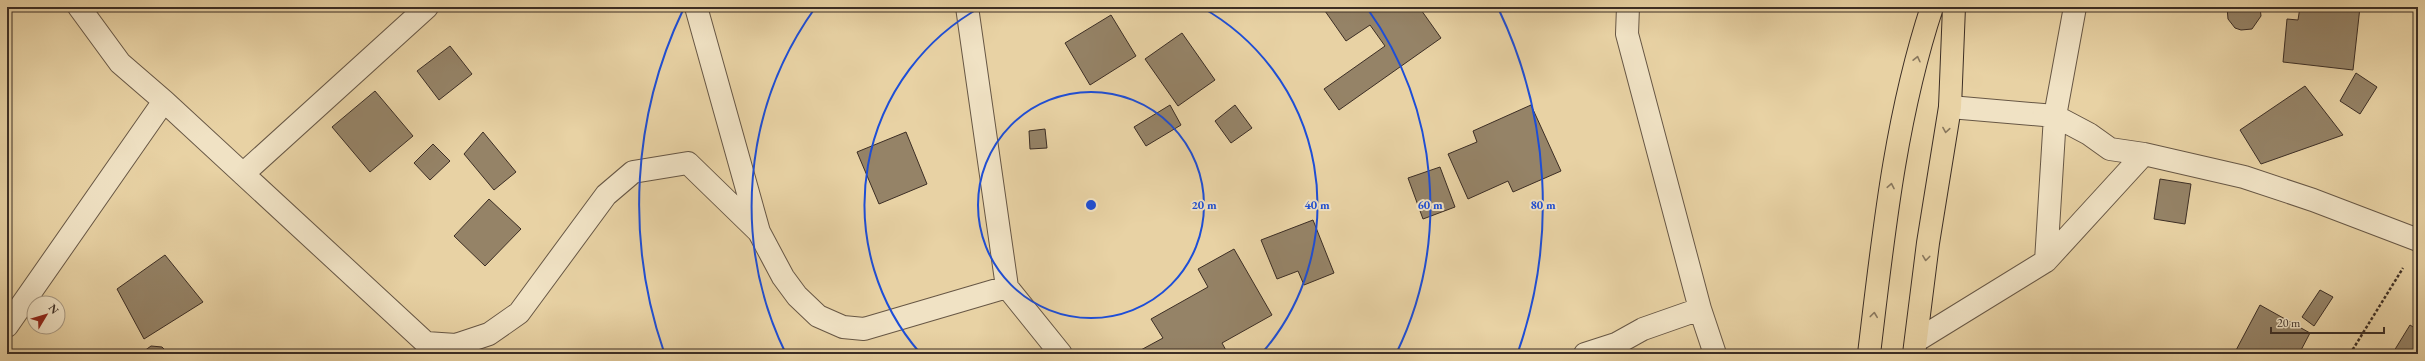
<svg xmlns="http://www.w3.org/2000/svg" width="2425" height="361" font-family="'EB Garamond',serif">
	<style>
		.building { fill: #958367; stroke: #3c2e25 }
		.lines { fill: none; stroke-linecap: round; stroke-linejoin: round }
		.street-casing { stroke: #675745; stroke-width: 24 }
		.primary-casing { stroke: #3c2e25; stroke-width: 24 }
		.path { stroke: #3c2e25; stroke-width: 2.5; stroke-dasharray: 3 2; stroke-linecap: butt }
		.street { stroke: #f0e2c4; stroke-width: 22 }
		.primary { stroke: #e8d2a4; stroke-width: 22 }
		.oneway { stroke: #89785e }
		.ring { fill: none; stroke: #1d4ed8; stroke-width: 2 }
		.centre { fill: #1d4ed8; stroke: #f0e2c4; stroke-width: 2 }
		.ring-label { font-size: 12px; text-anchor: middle; font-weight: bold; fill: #1d4ed8; stroke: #f0e2c4; stroke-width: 4; stroke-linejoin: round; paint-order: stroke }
	</style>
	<rect width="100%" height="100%" fill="#e8d2a4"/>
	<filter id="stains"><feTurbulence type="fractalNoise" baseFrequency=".005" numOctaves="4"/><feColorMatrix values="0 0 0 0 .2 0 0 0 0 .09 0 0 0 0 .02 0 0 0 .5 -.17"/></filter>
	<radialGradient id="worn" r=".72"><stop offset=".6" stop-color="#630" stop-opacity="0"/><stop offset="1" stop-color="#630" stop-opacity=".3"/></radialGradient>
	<!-- building -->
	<path class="building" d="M1331 7H1419L1441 38 1339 110 1324 89 1385 46 1370 25 1346 41 1325 11Z
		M2227 7H2260L2261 16 2252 29 2241 30 2235 28 2228 19Z
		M2300 7H2360L2353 70 2283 62 2287 19 2298 20Z
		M1111 15 1136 56 1090 85 1065 43Z
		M1182 33 1215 80 1178 106 1145 59Z
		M450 46 472 74 439 100 417 71Z
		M2356 73 2377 87 2360 114 2340 101Z
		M2305 86 2343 135 2261 164 2240 130Z
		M375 91 413 136 370 172 332 127Z
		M1170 105 1181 125 1146 146 1134 127Z
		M1235 105 1252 128 1231 143 1215 121Z
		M1531 105 1561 171 1513 192 1508 181 1468 199 1448 154 1477 142 1473 131Z
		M1045 129 1047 148 1030 149 1029 131Z
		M483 132 516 172 494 190 464 154Z
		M906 132 927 184 879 204 857 152Z
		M433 144 450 161 430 180 414 163Z
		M1440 167 1455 207 1423 219 1408 178Z
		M2160 179 2191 184 2185 224 2154 219Z
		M489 199 521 229 485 266 454 236Z
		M1313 220 1334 273 1304 285 1298 271 1277 279 1261 240Z
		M1234 249 1272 315 1222 343 1228 354H1141L1139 351 1163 338 1151 319 1208 287 1198 269Z
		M165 255 203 302 144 339 117 289Z
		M2320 290 2333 297 2314 326 2302 317Z
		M2260 305 2310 333 2299 354H2234Z
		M2410 325 2418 330V354H2398L2394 351Z
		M151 346 162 347 169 354H140Z"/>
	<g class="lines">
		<defs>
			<path id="street" d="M79 7 120 63 164 101 426 343 456 345 489 334 519 313 606 195 633 172 688 163 759 232
				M696 7 759 232 783 277 797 296 818 316 843 327 864 329 1007 287 1061 354
				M967 7 1007 287
				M1628 7 1627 34 1700 309 1715 354
				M1950 107 2055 116 2089 134 2110 149 2144 154 2244 177 2313 200 2418 240
				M243 174 427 7
				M2046 261 2144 154
				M7 326 164 101
				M1916 341 2046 261 2055 116 2075 7
				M1585 354 1616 344 1643 329 1700 309"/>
			<path id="primary" d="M1869 354C1883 238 1895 119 1932 7
				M1914 354 1928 243 1950 107 1954 7"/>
		</defs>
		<!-- street casing -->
		<use href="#street" class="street-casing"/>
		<!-- primary casing -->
		<use href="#primary" class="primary-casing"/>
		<!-- path -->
		<path class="path" d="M2350 354 2403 268"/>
		<!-- street -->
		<use href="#street" class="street"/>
		<!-- primary -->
		<use href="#primary" class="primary"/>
	</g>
	<!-- one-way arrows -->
	<defs><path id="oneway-chevron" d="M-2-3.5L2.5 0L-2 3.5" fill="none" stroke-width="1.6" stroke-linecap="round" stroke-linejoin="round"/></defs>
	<g class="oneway">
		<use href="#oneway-chevron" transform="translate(1917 59) rotate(-77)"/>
		<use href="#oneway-chevron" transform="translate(1946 130) rotate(99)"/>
		<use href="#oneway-chevron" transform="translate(1891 186) rotate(-79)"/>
		<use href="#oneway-chevron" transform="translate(1926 258) rotate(97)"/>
		<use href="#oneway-chevron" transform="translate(1874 315) rotate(-83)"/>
	</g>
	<!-- distance rings -->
	<g class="ring">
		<circle cx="1091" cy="205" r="113"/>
		<path d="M920 353A226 226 0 0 1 981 7M1201 7A226 226 0 0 1 1262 353"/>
		<path d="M786 354A339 339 0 0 1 815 8M1367 8A339 339 0 0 1 1396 354"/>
		<path d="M664 352A452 452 0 0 1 683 10M1499 10A452 452 0 0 1 1518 352"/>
	</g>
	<circle cx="1091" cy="205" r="6" class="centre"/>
	<g class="ring-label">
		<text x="1204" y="209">20 m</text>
		<text x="1317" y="209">40 m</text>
		<text x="1430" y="209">60 m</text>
		<text x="1543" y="209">80 m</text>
	</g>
	<!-- margin -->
	<rect width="2425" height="361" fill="none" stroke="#e8d2a4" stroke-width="24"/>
	<rect x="8" y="8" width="2409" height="345" fill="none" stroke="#3c2e25" stroke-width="2"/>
	<rect x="12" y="12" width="2401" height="337" fill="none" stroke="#3c2e25"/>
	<!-- north arrow -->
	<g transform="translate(46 315) rotate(52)"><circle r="19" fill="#f0e2c4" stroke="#a89a84"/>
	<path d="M0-3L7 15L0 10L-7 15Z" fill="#8f2418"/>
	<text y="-6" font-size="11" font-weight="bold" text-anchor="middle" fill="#3c2e25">N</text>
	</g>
	<!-- scale -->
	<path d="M2271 327v6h113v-6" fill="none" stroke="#3c2e25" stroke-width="2"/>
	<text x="2277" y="327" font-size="12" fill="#3c2e25" stroke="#f0e2c4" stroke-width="3" paint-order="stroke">20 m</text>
	<rect width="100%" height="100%" filter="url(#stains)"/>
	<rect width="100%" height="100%" fill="url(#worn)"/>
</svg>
